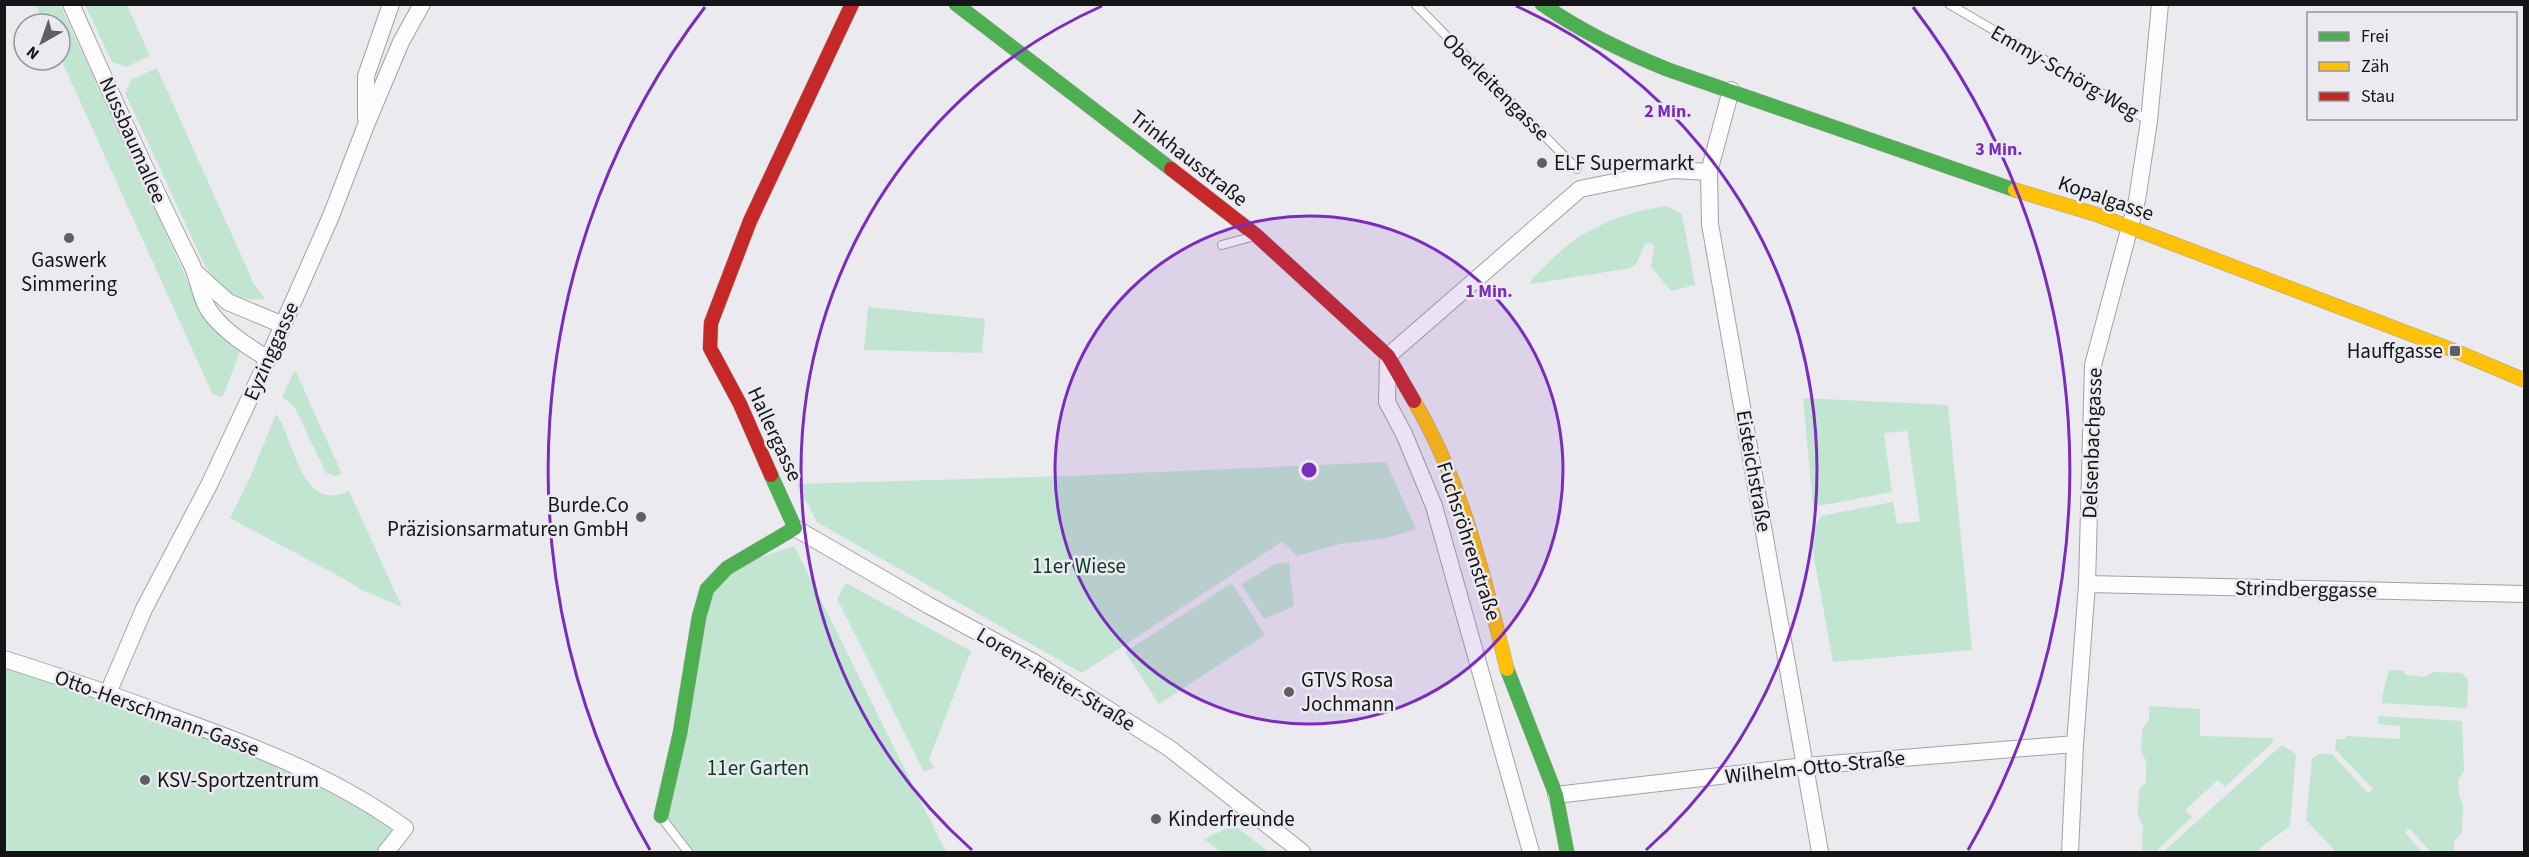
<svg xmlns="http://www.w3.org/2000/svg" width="2529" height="857" font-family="'Source Sans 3',sans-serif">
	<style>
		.green { fill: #c1e5d0 }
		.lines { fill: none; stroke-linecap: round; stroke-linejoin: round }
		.lane-casing { stroke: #a2a2a4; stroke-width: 10 }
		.street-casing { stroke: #a2a2a4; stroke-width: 18 }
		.fast-casing { stroke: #a2a2a4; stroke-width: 15 }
		.slow-casing { stroke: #a2a2a4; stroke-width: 15 }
		.jam-casing { stroke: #a2a2a4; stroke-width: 15 }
		.lane { stroke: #fcfcfd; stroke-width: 8 }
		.street { stroke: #fcfcfd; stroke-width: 16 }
		.fast { stroke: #4caf50; stroke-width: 14 }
		.slow { stroke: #ffc107; stroke-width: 14 }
		.jam { stroke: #c62828; stroke-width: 14 }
		.ring { fill: none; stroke: #7b2cbf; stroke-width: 3 }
		.poi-dot { fill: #606063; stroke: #eaeaf0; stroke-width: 2 }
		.labels { text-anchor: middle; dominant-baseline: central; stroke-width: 5; stroke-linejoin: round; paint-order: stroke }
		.street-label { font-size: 21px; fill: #151517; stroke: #eaeaf0 }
		.poi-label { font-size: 21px; fill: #151517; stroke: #eaeaf0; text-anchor: start }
		.park-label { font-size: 21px; fill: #093e24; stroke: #eaeaf0 }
		.centre { fill: #7b2cbf; stroke: #eaeaf0; stroke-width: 3 }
		.ring-label { font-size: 18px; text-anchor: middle; font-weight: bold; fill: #7b2cbf; stroke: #eaeaf0; stroke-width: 5; stroke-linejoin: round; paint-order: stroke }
	</style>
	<rect width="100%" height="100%" fill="#ebebef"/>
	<!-- green -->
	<path class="green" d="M36 5H60L204 316 240 351 224 394 220 397 212 393 60 57V24H45Z
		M85 5H127L150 56 126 67 112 62Z
		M157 68 254 284 265 299C236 303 221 289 205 266L125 93 132 79Z
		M1667 206 1682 214 1695 285 1671 291 1651 267 1654 246 1650 243 1645 244 1636 264 1631 268 1531 284 1530 281C1546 266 1561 248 1579 237 1606 220 1636 210 1667 206Z
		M868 307 985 319 982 353 864 350Z
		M294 372H296L342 474 335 476 326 473 294 406 282 397Z
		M1803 398 1948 405 1972 650 1833 662 1810 535 1821 516 1893 502 1897 524 1920 521 1907 431 1884 433 1892 492 1813 507Z
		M276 414C296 442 301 514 349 491L402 607 360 589 346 580 230 518 252 473Z
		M1386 462 1416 529 1386 538 1340 544 1297 556 1282 542 1082 673 817 522 797 484 1067 476Z
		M794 546 946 852H688L661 816 707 589 750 561Z
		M1289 562 1294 606 1264 619 1241 584 1275 564Z
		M846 583 971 651 929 759 934 768 924 772 837 599Z
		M1232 583 1265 635 1159 704 1125 652Z
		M4 659 231 739 405 828 386 852H5Z
		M2389 670H2402L2407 675 2424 677 2434 672 2462 673 2468 680 2467 708 2382 703 2383 692Z
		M2149 706 2200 709V736L2271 738 2274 741 2225 787 2218 780 2185 810 2192 817 2156 851 2142 850 2143 826 2138 815 2139 790 2146 782V761L2141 751 2142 730 2149 720Z
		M2378 716 2462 721 2464 771 2458 780 2459 795 2463 805 2462 832 2454 842V852H2431L2409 828 2405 833 2422 852H2336L2306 820 2312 759 2319 754H2332L2368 793 2373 789 2335 749 2336 739H2346V736L2400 739V726L2378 724Z
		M2282 745 2296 754 2290 826 2260 848 2258 852H2163Z
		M1234 825 1269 852H1220L1204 839Z"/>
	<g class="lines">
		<defs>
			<path id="lane" d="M1415 4 1577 169
				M1949 4 2149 121
				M1222 245 1251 237
				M661 817 688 852"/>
			<path id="street" d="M71 4C110 91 148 178 191 263 200 281 200 302 214 317 228 334 249 347 268 359
				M1731 90 1709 172 1710 224 1820 852
				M366 118V76L391 4
				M197 274 228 302 283 325
				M795 528 928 605 1035 663 1169 748 1302 852
				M2087 584 2524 594
				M4 659C65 678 124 699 183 721 261 749 337 779 405 828L386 852
				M108 693 144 609 210 483 268 359 331 216 366 125 401 42 422 4
				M1556 795 1805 766 2075 744
				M1531 852 1434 506 1404 434 1387 402 1388 356 1580 189 1673 170 1709 172
				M2070 852 2075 744 2087 584 2093 365 2137 200 2149 121 2160 4"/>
			<path id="fast" d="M956 4 1171 169
				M1542 4C1582 32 1624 52 1669 70L2015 190
				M1507 669 1556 795 1567 852
				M661 816 680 733 699 617 707 589 727 568 795 528 771 475"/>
			<path id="slow" d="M2015 190 2095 214 2455 351 2524 380
				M1414 401C1463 484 1484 577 1507 669"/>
			<path id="jam" d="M1171 169 1256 235 1388 356 1414 401
				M771 475 740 404 710 348 711 323 750 221 852 4"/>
		</defs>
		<!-- lane casing -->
		<use href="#lane" class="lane-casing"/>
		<!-- street casing -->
		<use href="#street" class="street-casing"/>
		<!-- fast casing -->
		<use href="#fast" class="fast-casing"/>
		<!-- slow casing -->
		<use href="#slow" class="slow-casing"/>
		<!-- jam casing -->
		<use href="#jam" class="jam-casing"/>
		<!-- lane -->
		<use href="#lane" class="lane"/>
		<!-- street -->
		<use href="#street" class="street"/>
		<!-- fast -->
		<use href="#fast" class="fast"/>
		<!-- slow -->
		<use href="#slow" class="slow"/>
		<!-- jam -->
		<use href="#jam" class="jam"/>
	</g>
	<!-- distance rings -->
	<circle cx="1309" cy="470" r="254" fill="#7b2cbf" fill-opacity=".12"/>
	<g class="ring">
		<circle cx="1309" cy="470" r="254"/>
		<path d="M972 850A508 508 0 0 1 1102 6M1516 6A508 508 0 0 1 1646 850"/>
		<path d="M650 850A761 761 0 0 1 705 7M1913 7A761 761 0 0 1 1968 850"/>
	</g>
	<!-- markers -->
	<g class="poi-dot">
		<circle cx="1542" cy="163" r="6"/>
		<circle cx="69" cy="238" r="6"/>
		<rect x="2449" y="345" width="12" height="12" rx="3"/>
		<circle cx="641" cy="517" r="6"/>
		<circle cx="1289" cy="692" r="6"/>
		<circle cx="145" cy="780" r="6"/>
		<circle cx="1156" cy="819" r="6"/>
	</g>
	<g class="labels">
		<!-- street labels -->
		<g class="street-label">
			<text transform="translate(2065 72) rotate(30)">Emmy-Schörg-Weg</text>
			<text transform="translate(1496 87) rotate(45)">Oberleitengasse</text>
			<text transform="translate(133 140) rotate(66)">Nussbaumallee</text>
			<text transform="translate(1189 158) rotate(38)">Trinkhausstraße</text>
			<text transform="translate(2106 198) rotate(19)">Kopalgasse</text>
			<text transform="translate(271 351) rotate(-66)">Eyzinggasse</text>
			<text transform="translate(775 434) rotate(65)">Hallergasse</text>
			<text transform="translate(2092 443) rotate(-88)">Delsenbachgasse</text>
			<text transform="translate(1754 471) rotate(80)">Eisteichstraße</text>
			<text transform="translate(1469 541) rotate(72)">Fuchsröhrenstraße</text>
			<text transform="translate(2306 589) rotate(1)">Strindberggasse</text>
			<text transform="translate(1056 679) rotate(31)">Lorenz-Reiter-Straße</text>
			<text transform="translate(157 713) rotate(20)">Otto-Herschmann-Gasse</text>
			<text transform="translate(1815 767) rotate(-6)">Wilhelm-Otto-Straße</text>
		</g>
		<!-- poi labels -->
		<g class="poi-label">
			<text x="1554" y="163">ELF Supermarkt</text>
			<text x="69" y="260" text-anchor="middle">Gaswerk<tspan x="69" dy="24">Simmering</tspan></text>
			<text x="2443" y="351" text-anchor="end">Hauffgasse</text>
			<text x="629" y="505" text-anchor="end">Burde.Co<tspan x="629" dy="24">Präzisionsarmaturen GmbH</tspan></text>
			<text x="1301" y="680">GTVS Rosa<tspan x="1301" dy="24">Jochmann</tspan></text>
			<text x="157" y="780">KSV-Sportzentrum</text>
			<text x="1168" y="819">Kinderfreunde</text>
		</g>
		<!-- park labels -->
		<g class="park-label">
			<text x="1079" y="566">11er Wiese</text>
			<text x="758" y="768">11er Garten</text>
		</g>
	</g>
	<circle cx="1309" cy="470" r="9" class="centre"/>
	<g class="ring-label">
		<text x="1668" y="117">2 Min.</text>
		<text x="1999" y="155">3 Min.</text>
		<text x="1489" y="297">1 Min.</text>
	</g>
	<!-- border -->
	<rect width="2529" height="857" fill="none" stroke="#151517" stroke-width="12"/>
	<!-- legend -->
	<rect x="2307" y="12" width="210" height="108" fill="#eaeaf0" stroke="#959599" stroke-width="1.5"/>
	<rect x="2319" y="32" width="30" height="9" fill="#4caf50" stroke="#959599" stroke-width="1.5"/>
	<text x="2361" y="42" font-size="18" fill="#151517">Frei</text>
	<rect x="2319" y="62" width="30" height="9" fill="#ffc107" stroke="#959599" stroke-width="1.5"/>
	<text x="2361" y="72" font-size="18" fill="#151517">Zäh</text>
	<rect x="2319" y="92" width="30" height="9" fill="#c62828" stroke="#959599" stroke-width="1.5"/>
	<text x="2361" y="102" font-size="18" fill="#151517">Stau</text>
	<!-- north arrow -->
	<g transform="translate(42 42) rotate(220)"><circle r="28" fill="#eaeaf0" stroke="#959599" stroke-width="1.5"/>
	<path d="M0-4.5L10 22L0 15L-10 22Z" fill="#606063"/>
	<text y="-9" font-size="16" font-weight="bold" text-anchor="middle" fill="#151517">N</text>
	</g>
</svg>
